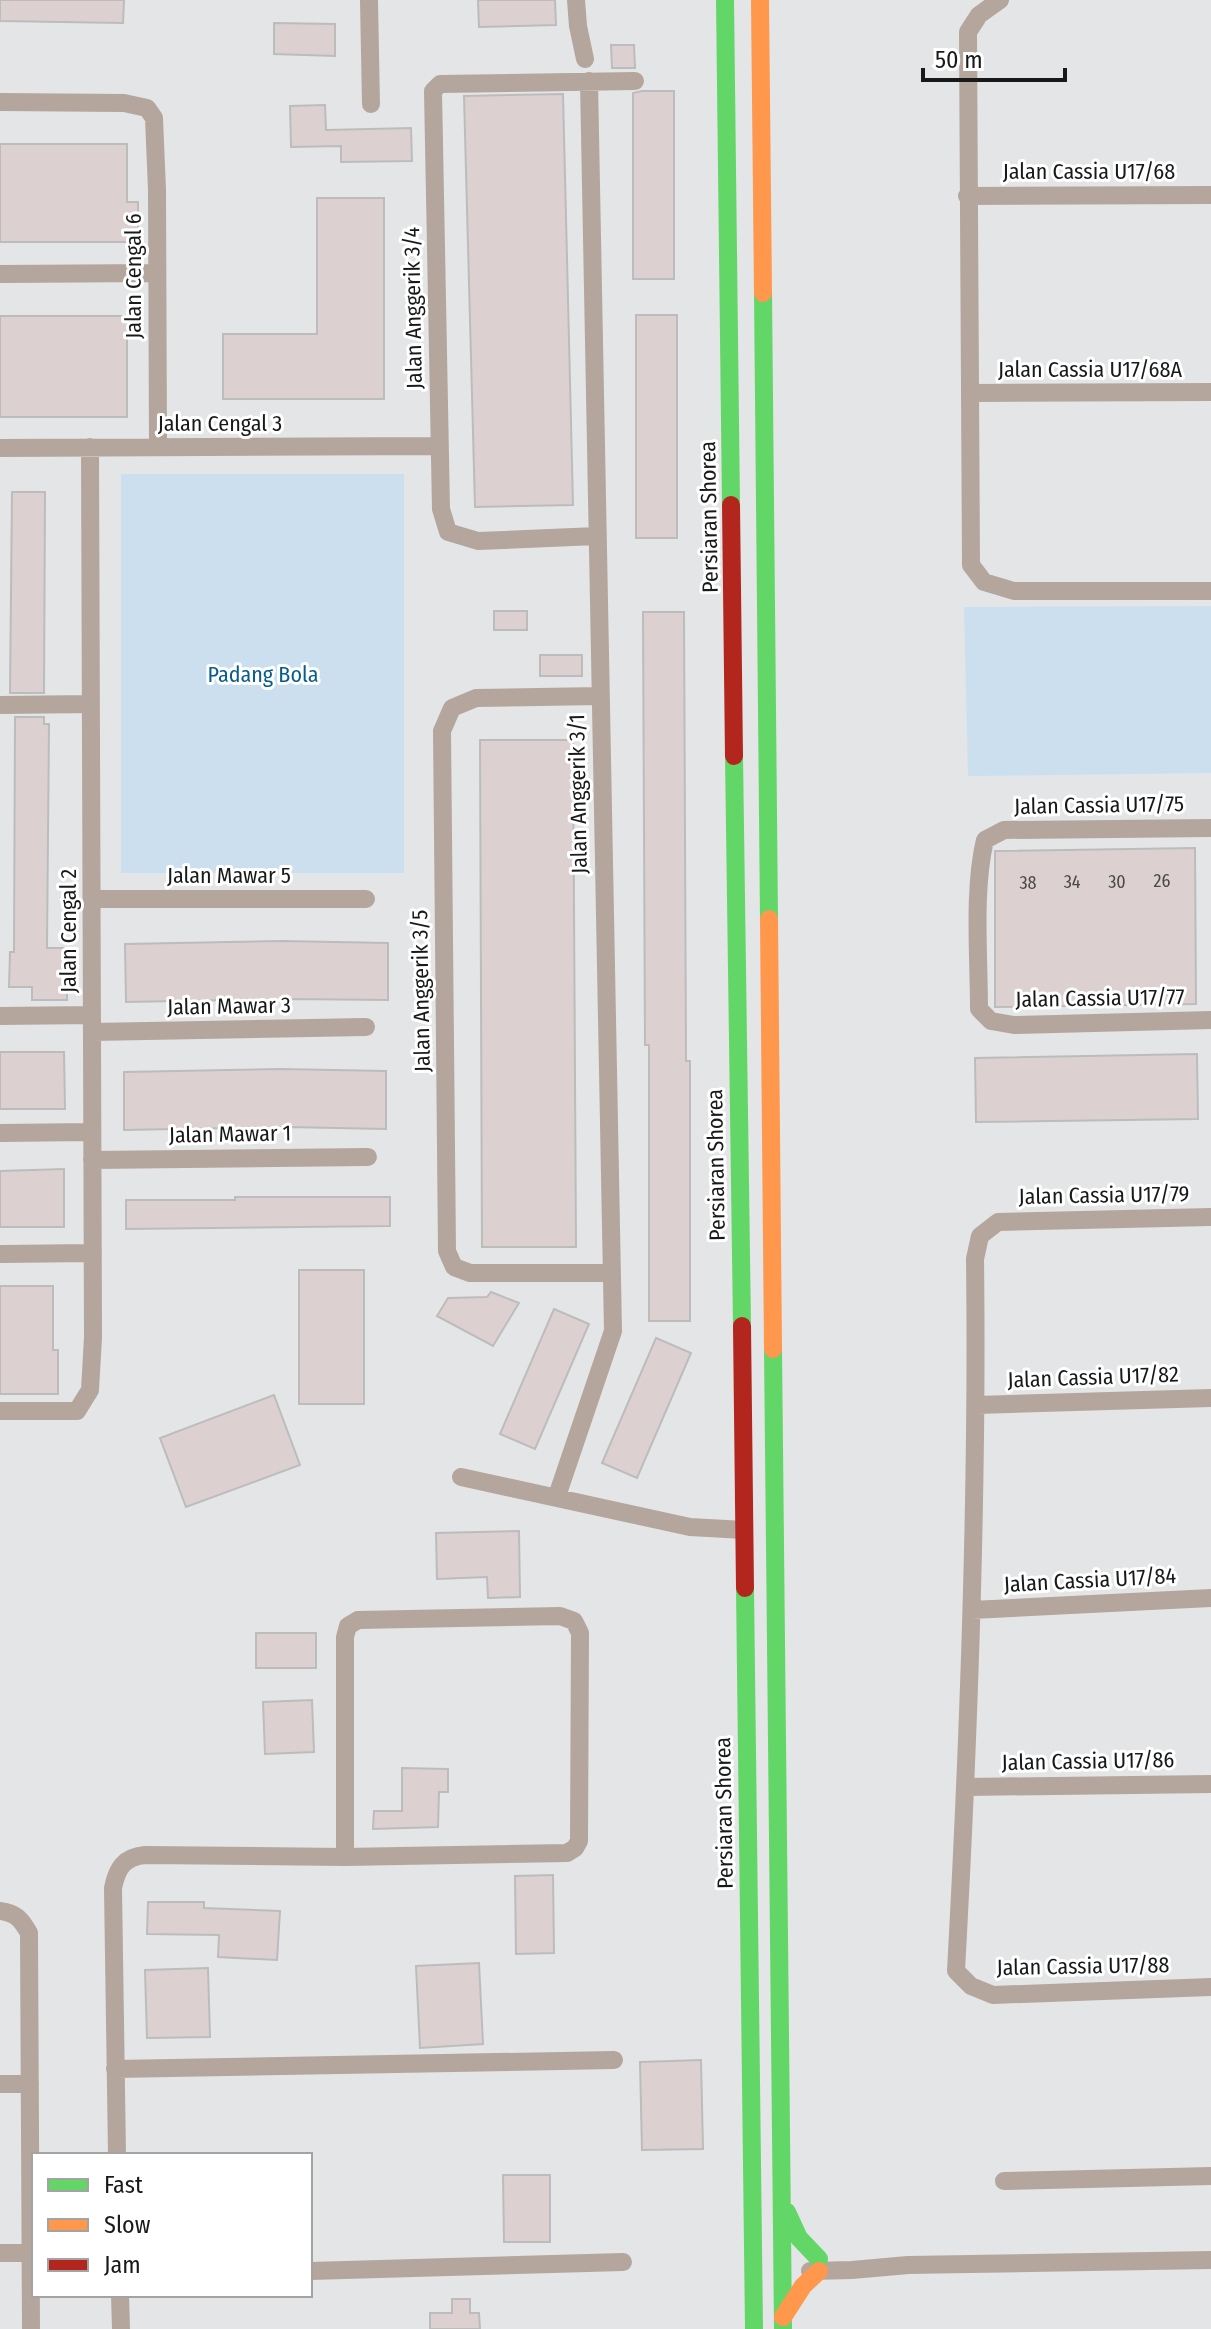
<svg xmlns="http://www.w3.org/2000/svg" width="1211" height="2329" font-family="'Fira Sans Condensed',sans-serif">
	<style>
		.green { fill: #ccdfef }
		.building { fill: #ddd0d1; stroke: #bcbcbd; stroke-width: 2 }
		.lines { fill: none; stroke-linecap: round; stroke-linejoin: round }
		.street { stroke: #b4a69c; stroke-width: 18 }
		.fast { stroke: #63d668; stroke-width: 18 }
		.slow { stroke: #ff974d; stroke-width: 18 }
		.jam { stroke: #b3261e; stroke-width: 18 }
		.labels { text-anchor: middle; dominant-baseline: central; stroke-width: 6; stroke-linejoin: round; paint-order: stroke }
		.number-label { font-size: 18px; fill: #4a4848 }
		.street-label { font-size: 22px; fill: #181919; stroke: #fff }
		.park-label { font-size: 22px; fill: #085c8f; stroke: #fff }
	</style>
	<rect width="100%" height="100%" fill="#e3e5e7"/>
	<!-- green -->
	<path class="green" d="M121 474H404V873H121Z
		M1211 606V773L968 776 964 607Z"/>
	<!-- building -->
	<path class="building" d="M0 0H124L123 23 0 21Z
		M478 0H555L556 25 479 27Z
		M274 23 335 24V56L274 54Z
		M611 45H634L635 68H612Z
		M642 91H674V279H633V93Z
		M563 94 573 505 475 507 464 96Z
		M325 105 326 130 411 128 412 161 341 162V146L291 147 290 106Z
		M0 144H127V202H138V242H0Z
		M317 198H384V399H223V334H317Z
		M636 315H677V538H636Z
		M0 316H127V417H0Z
		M12 492H45L44 693H10Z
		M494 611H527V630H494Z
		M643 612H684L686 1061H690V1321H649V1045H645Z
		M540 655H582V676H540Z
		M15 717H44V724H49L47 948H67V1000H32V987H9L10 952H14Z
		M480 740H573L576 1247H482Z
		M1195 848 1196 1004 995 1007V851Z
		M282 941 388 943V1000L288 999 126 1002 125 944Z
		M0 1052H64L65 1109H0Z
		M1197 1054 1198 1119 976 1122 975 1058Z
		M280 1069 386 1071V1129L286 1127 124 1130V1072Z
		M64 1169V1227H0V1171Z
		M235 1197H390V1226L126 1229V1200H235Z
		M299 1270H364V1404H299Z
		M0 1286H53V1350H58V1394H0Z
		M491 1292 519 1303 493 1346 437 1316 448 1298 487 1297Z
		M554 1309 589 1324 535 1449 500 1434Z
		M656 1338 691 1353 637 1478 602 1463Z
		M274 1395 300 1465 186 1507 160 1438Z
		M519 1531 520 1597 488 1598 487 1577 437 1579 436 1533Z
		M256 1633H316V1668H256Z
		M312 1700 314 1752 265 1754 263 1702Z
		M402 1768 448 1769V1792H439L438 1827 373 1829 374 1811H402Z
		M553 1875 554 1953 516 1954 515 1876Z
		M148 1902H204V1908L280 1911 277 1960 218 1957 219 1935 147 1934Z
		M479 1963 483 2044 420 2048 416 1966Z
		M208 1968 210 2037 147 2038 145 1970Z
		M701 2060 703 2149 642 2150 640 2062Z
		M503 2175H550V2242H504Z
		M452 2299H470V2313H479L480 2329H430V2313H452Z"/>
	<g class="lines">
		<!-- street -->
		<path class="street" d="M369 0 371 104
			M576 0 578 26 585 59
			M1000 0 979 15 968 32 971 565 984 582 1014 591H1211
			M0 102 124 103 147 108 154 118 157 190 158 447
			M967 196 1211 195
			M0 274 157 273
			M970 393 1211 392
			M0 448 440 446
			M597 536 478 541 448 532 441 509 433 91 440 84 635 81
			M600 696 476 698 452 708 442 731 447 1251 454 1267 470 1273H610
			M0 705 91 704
			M1211 828 1004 830 985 840C973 889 979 957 979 1009L991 1021 1014 1025 1211 1020
			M92 899H366
			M0 1016 92 1015
			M92 1032 366 1027
			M0 1133 92 1132
			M92 1160 368 1157
			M1211 1217 998 1222 980 1236 975 1259C978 1497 969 1734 956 1971L971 1986 993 1995 1211 1987
			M0 1254 93 1253
			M977 1405 1211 1398
			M0 1411H77L90 1390 93 1337 90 447
			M461 1477 690 1527 744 1530
			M557 1496 613 1331 589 81
			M972 1610 1211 1598
			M966 1787 1211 1784
			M0 1911C16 1913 21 1919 29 1933L31 2329
			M115 2069 614 2060
			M0 2084H30
			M117 2155 113 1888C117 1868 124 1857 145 1855L345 1857 567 1853 575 1848 579 1841 580 1633 574 1621 560 1616 358 1620 348 1626 345 1637V1857
			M1004 2181 1211 2176
			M0 2253H31
			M310 2271 623 2262
			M810 2271 852 2270 908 2265 1211 2260
			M120 2295 121 2329"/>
		<!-- fast -->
		<path class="fast" d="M725 0 731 505
			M763 293 769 919
			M734 756 742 1326
			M773 1349 783 2329
			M745 1588 754 2329
			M787 2212 799 2238 819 2259"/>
		<!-- slow -->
		<path class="slow" d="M760 0 763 293
			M769 919 773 1349
			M783 2317 803 2286 819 2271"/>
		<!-- jam -->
		<path class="jam" d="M731 505 734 756
			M742 1326 745 1588"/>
	</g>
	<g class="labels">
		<!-- number labels -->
		<g class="number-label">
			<text x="1162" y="881">26</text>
			<text x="1072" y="882">34</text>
			<text x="1117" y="882">30</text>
			<text x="1028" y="883">38</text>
		</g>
		<!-- street labels -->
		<g class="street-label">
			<text x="1089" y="171">Jalan Cassia U17/68</text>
			<text transform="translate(133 276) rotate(-90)">Jalan Cengal 6</text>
			<text transform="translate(413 308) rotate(-91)">Jalan Anggerik 3/4</text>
			<text x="1090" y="369">Jalan Cassia U17/68A</text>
			<text x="220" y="423">Jalan Cengal 3</text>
			<text transform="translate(709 517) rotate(-91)">Persiaran Shorea</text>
			<text transform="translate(578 794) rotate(-91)">Jalan Anggerik 3/1</text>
			<text transform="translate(1099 805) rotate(-1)">Jalan Cassia U17/75</text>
			<text x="229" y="875">Jalan Mawar 5</text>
			<text transform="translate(68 931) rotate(-90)">Jalan Cengal 2</text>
			<text transform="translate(421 991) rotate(-91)">Jalan Anggerik 3/5</text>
			<text transform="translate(1100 998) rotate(-1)">Jalan Cassia U17/77</text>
			<text transform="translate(229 1006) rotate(-1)">Jalan Mawar 3</text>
			<text transform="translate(230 1134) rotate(-1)">Jalan Mawar 1</text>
			<text transform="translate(716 1165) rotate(-91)">Persiaran Shorea</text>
			<text transform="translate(1104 1195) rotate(-1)">Jalan Cassia U17/79</text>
			<text transform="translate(1093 1377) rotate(-2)">Jalan Cassia U17/82</text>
			<text transform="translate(1090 1580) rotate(-3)">Jalan Cassia U17/84</text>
			<text transform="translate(1088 1761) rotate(-1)">Jalan Cassia U17/86</text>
			<text transform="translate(724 1813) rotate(-91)">Persiaran Shorea</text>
			<text transform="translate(1083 1966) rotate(-1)">Jalan Cassia U17/88</text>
		</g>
		<!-- park labels -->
		<g class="park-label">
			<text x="263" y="674">Padang Bola</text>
		</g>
	</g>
	<!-- legend -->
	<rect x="32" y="2153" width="280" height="144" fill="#ffffff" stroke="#a3a3a3" stroke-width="2"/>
	<rect x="48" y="2179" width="40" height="12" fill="#63d668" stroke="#a3a3a3" stroke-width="2"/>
	<text x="104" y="2193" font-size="24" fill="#181919">Fast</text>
	<rect x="48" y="2219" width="40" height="12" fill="#ff974d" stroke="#a3a3a3" stroke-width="2"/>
	<text x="104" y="2233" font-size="24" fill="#181919">Slow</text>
	<rect x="48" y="2259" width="40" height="12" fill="#b3261e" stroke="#a3a3a3" stroke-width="2"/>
	<text x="104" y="2273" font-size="24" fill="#181919">Jam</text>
	<!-- scale -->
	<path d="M923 68v12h142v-12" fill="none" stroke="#181919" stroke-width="4"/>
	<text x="935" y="68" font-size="24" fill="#181919" stroke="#ffffff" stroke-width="6" paint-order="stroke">50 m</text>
</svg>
